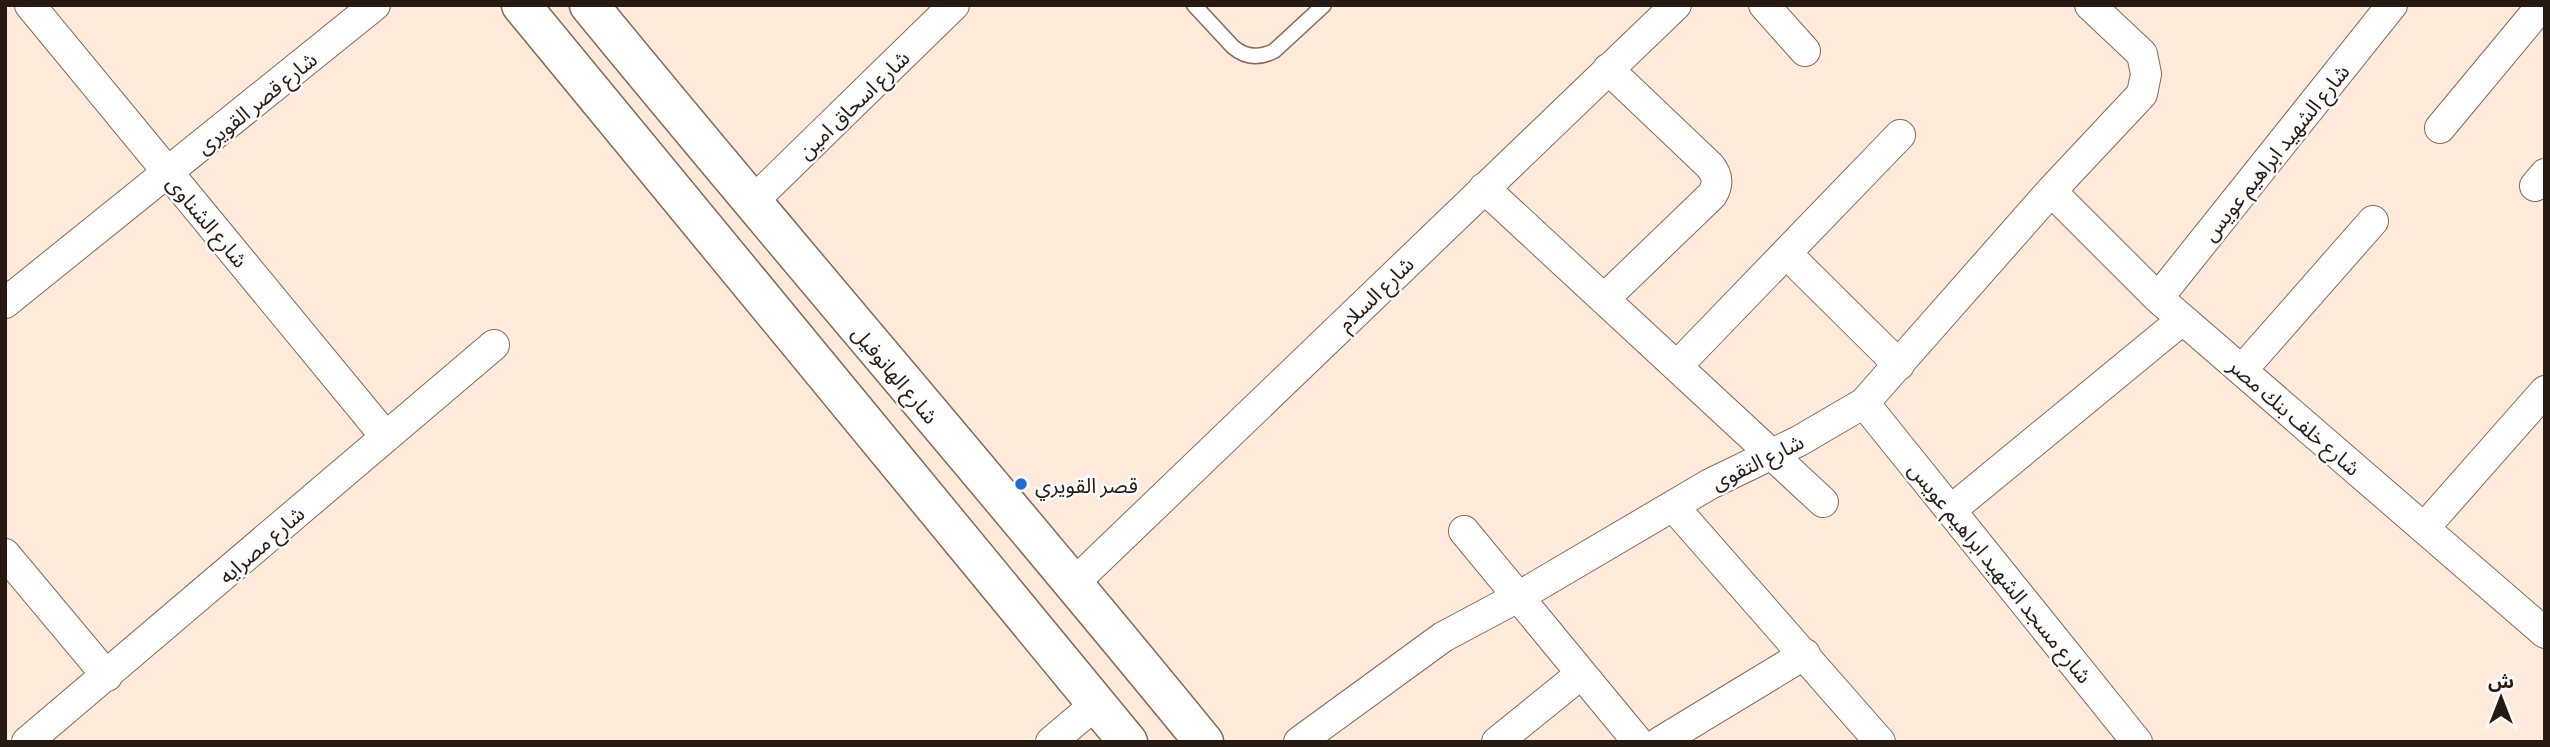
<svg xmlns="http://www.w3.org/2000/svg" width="2550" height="747" font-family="Commissioner,'Noto Sans Arabic',sans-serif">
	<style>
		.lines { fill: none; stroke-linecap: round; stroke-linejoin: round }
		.lane-casing { stroke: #876955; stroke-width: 17 }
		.street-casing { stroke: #876955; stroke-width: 32 }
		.secondary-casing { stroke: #876955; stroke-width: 41 }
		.lane { stroke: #fff; stroke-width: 14 }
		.street { stroke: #fff; stroke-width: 30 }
		.secondary { stroke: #fff; stroke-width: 38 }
		.poi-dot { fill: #1f6cd7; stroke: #fbfcfb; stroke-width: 2.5 }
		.labels { text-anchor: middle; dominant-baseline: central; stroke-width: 5; stroke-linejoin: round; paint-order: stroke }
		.street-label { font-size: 21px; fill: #261a12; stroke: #fbfcfb }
		.poi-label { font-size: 21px; fill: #261a12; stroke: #fbfcfb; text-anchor: start }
	</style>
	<rect width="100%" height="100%" fill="#ffeadc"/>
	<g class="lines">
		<defs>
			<path id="lane" d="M1194 5 1233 47C1246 58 1260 58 1274 51L1324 5"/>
			<path id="street" d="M30 5 386 437
				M1764 5 1805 51
				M2440 128 2533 16
				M2535 186 2545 174
				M1484 188 1823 502
				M2051 191 2158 298 2545 633
				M751 203 954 5
				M1786 253 1899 365
				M2158 298 2392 5
				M1604 299 1712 195C1719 183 1718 175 1709 165L1608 69
				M5 303 375 5
				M1677 366 1900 135
				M2242 370 2373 221
				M1864 403 2137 742
				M1673 506 1880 742
				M1951 510 2182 320
				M2425 527 2545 391
				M1464 531 1638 742
				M5 554 107 676
				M1074 583 1676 5
				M27 742 494 345
				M1051 742 1096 704
				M1299 742 1443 637 1518 597 1710 484 1799 441 1864 403 2051 191 2142 94 2146 74 2142 54 2090 5
				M1497 742 1581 674
				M1660 742 1805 654"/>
			<path id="secondary" d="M521 5 1128 742
				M589 5C792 253 1002 494 1204 742"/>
		</defs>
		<!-- lane casing -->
		<use href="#lane" class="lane-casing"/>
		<!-- street casing -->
		<use href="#street" class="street-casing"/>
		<!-- secondary casing -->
		<use href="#secondary" class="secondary-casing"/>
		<!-- lane -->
		<use href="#lane" class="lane"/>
		<!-- street -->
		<use href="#street" class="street"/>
		<!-- secondary -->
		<use href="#secondary" class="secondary"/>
	</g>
	<!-- markers -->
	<circle class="poi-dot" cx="1021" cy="484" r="7"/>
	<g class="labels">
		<!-- street labels -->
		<g class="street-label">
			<text transform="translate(256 102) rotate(-39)">شارع قصر القويرى</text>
			<text transform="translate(853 104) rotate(-44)">شارع اسحاق امين</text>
			<text transform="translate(2275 152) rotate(-51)">شارع الشهيد ابراهيم عويس</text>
			<text transform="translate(208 221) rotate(50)">شارع الشناوى</text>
			<text transform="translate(1375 293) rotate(-44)">شارع السلام</text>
			<text transform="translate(896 374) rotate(50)">شارع الهانوفيل</text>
			<text transform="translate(2295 416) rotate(41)">شارع خلف بنك مصر</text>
			<text transform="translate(1757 461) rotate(-26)">شارع التقوى</text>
			<text transform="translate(261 544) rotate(-41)">شارع مصرايه</text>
			<text transform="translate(2001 572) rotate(51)">شارع مسجد الشهيد ابراهيم عويس</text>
		</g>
		<!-- poi labels -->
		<g class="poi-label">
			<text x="1035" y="484">قصر القويري</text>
		</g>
	</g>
	<!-- border -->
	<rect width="2550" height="747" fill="none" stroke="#261a12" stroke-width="14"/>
	<!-- north arrow -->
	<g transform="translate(2501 698)" stroke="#fbfcfb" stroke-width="5" paint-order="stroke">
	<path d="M0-5L12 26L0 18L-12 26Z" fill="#261a12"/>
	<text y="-10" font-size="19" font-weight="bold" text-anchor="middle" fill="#261a12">ش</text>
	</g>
</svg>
